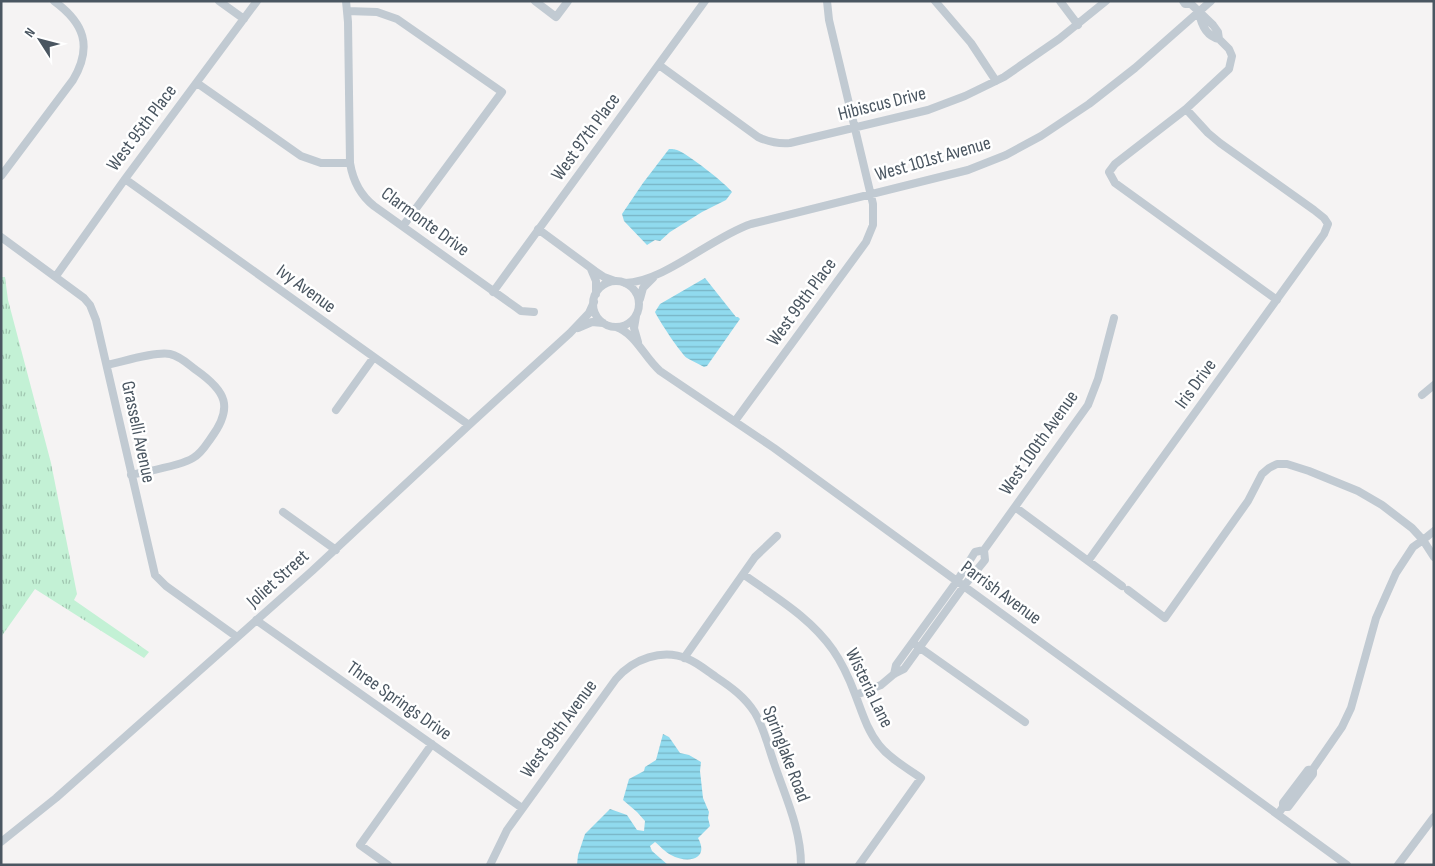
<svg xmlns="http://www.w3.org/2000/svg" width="1435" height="866" font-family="'Sofia Sans Condensed',sans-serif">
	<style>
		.grass { fill: url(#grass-tufts) }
		.water { fill: url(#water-rules) }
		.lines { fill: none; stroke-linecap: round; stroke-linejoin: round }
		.minor { stroke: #c1cad2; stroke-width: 8 }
		.labels { text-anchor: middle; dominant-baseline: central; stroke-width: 5; stroke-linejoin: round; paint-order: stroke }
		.street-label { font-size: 19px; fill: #4a5661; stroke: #fff }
	</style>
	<defs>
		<pattern id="grass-tufts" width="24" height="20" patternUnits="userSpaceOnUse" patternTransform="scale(1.25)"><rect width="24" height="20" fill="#c3f1d5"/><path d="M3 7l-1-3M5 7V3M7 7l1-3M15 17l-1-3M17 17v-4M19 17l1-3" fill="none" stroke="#a0c6b0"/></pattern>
		<pattern id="water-rules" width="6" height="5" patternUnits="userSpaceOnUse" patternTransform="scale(1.25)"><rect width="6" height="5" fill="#90daee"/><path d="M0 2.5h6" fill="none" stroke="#78b4c4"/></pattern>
	</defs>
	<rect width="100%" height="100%" fill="#f5f3f3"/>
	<!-- grass -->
	<path class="grass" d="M1 277H5L8 300 51 463 77 594 74 600 149 652 144 658 35 589 1 637Z"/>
	<!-- water -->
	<path class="water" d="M669 149C673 149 674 149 677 150 688 154 725 183 732 192L726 200 702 212 670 232 660 241 655 240 647 245 624 221 622 214 643 183Z
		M705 278 736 317H738L740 319 707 366 704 367C699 364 692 361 687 358 681 354 658 319 655 312L660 304Z
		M663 734 669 737 680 753 689 755 701 762 700 771 703 798 709 812 708 818 710 826 698 838C710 860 687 864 671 855 665 852 660 846 655 842L650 846 652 851 668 865H577L578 855 585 834 610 809 627 815 637 830 644 831 645 821 637 812 623 800 629 779 644 771 645 767 656 760Z"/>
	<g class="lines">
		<!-- minor -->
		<path class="minor" d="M219 1 244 19
			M346 1 348 22 350 163C353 181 360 195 374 206L517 308 521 311 534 312
			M535 1 556 17 568 1
			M935 1 971 43 996 81
			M1060 1 1078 25
			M1183 1 1185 4H1191L1213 25 1218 32 1219 39 1229 49 1232 56 1229 69 1186 109 1115 164 1109 172 1115 183 1277 300
			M347 11 377 12 397 19 502 92 403 226
			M1199 12C1201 24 1206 36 1219 39
			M659 65 758 137C769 142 778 144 790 143L928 110 965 96 1004 77 1059 39 1106 1
			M197 83 301 156 321 163H350
			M1 176 73 80C93 46 84 23 54 1
			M125 179 469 425
			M538 229 595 271 604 277 615 281
			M1 237 84 298 90 305 96 320 155 575 166 586 237 637
			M591 269 596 281V294
			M56 276 125 179 257 1
			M593 304a23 23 0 1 1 46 0a23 23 0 1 1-46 0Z
			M625 283C664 282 712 237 751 224L968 170 1006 155 1041 136 1089 104 1135 68 1211 1
			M493 292 705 1
			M640 299 643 288 653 278
			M636 316 634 328 638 342
			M616 327C636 334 644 357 660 371L774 448 1347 865
			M578 328 592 322 603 323
			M107 365C122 362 156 351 170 354 180 356 188 364 196 370 226 391 234 407 211 438 206 445 201 454 193 458 181 466 147 471 131 475
			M1422 395 1434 385
			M336 410 374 357
			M735 421 866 242 873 225V204L829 20 827 1
			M1015 507 1122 586
			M283 512 336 550
			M1434 531 1423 540 1434 557
			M1088 561 1324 234 1328 224 1324 218 1314 210 1220 143 1208 133 1186 109
			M743 574C775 597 810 617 833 650 842 663 849 678 855 694 862 712 867 730 879 745 890 759 907 768 921 778L859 865
			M1128 590 1165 618 1248 501 1262 474 1269 468 1277 464H1287L1309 471 1358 491 1382 505 1412 528 1423 540 1413 547 1396 573 1376 618 1351 708 1342 727 1313 769
			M256 620 522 808
			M916 645 1025 722
			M684 658 755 557 777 536
			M894 674 896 665 957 581 975 552 984 550
			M856 695 881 685 894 674 904 669 964 586 985 560 984 550 1088 405 1098 379 1114 318
			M1278 814 1283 807V803L1308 770 1313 769V774L1288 807H1283
			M1 842 56 798 312 571 469 425 570 333 589 313 594 302
			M388 865 360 845 432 744
			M490 865 507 830 616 679C633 659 662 648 688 659 698 663 707 671 716 677 731 687 745 697 755 713 764 728 768 746 774 763 785 796 801 829 801 865
			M1398 865 1434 817"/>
	</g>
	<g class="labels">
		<!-- street labels -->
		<g class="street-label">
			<text transform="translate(882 104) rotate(-14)">Hibiscus Drive</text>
			<text transform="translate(142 128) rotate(-53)">West 95th Place</text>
			<text transform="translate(586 137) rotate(-54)">West 97th Place</text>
			<text transform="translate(933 159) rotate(-16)">West 101st Avenue</text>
			<text transform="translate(425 222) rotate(36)">Clarmonte Drive</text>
			<text transform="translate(306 289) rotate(36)">Ivy Avenue</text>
			<text transform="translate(802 302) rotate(-54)">West 99th Place</text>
			<text transform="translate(1196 384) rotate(-54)">Iris Drive</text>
			<text transform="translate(138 432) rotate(78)">Grasselli Avenue</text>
			<text transform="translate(1039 443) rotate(-55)">West 100th Avenue</text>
			<text transform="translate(278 579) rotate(-42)">Joliet Street</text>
			<text transform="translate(1001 593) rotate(36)">Parrish Avenue</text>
			<text transform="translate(869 688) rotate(64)">Wisteria Lane</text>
			<text transform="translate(399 701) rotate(35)">Three Springs Drive</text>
			<text transform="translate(559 729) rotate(-54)">West 99th Avenue</text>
			<text transform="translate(786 754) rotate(69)">Springlake Road</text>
		</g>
	</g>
	<!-- border -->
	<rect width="1435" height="866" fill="none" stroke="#4a5661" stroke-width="5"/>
	<!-- north arrow -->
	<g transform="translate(40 40) rotate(306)" stroke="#ffffff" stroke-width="4" paint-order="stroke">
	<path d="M0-4L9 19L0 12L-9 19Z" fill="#4a5661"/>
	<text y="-8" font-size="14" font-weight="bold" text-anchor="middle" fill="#4a5661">N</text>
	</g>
</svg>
